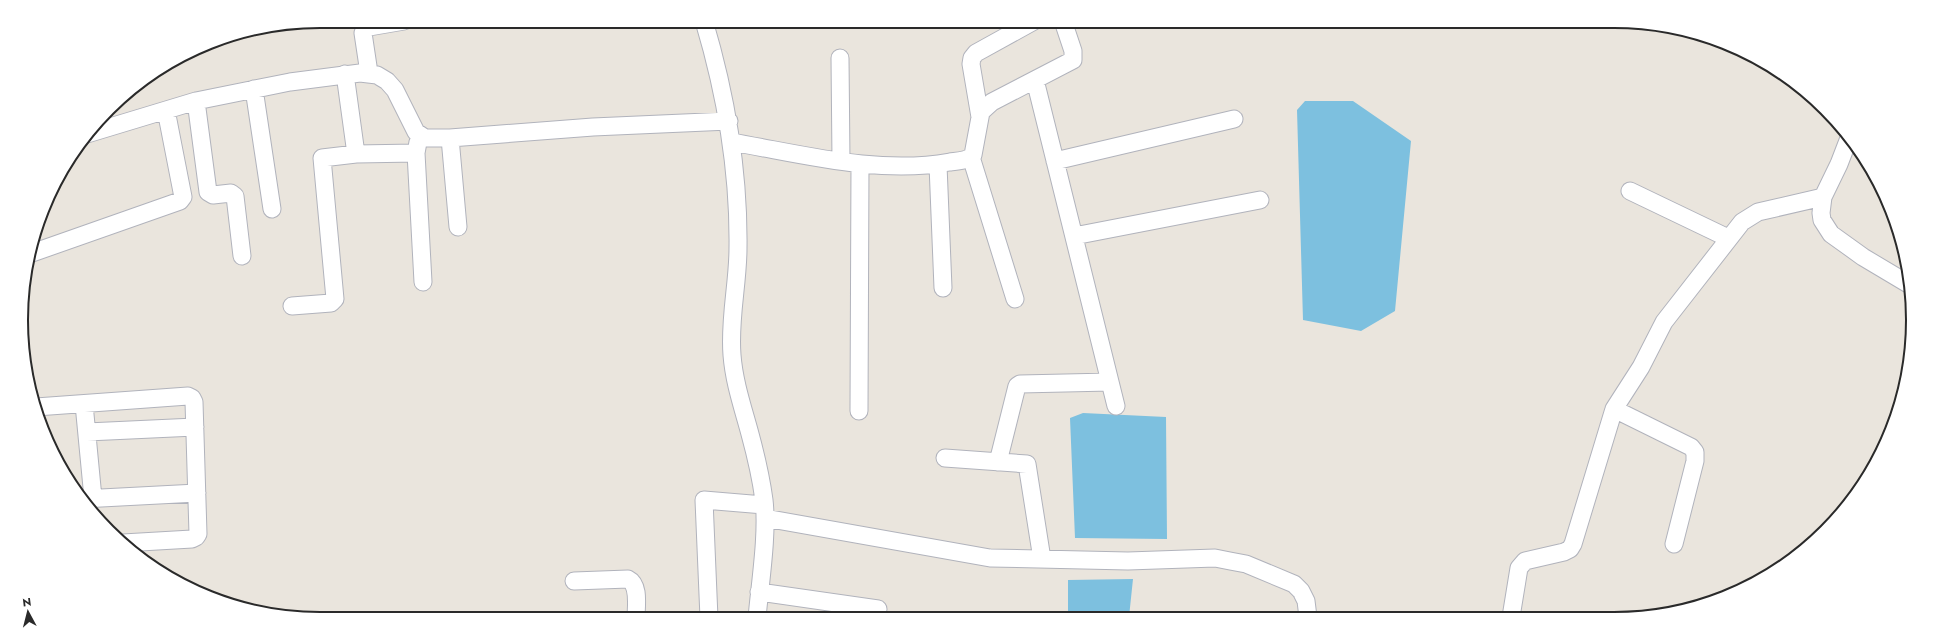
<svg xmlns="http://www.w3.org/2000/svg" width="1934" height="640" font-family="Jost,sans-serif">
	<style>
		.water { fill: #7dc0df }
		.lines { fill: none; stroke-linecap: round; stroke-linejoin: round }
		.street-casing { stroke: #b1b3bc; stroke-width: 19 }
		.street { stroke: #fff; stroke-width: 17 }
		.rim { fill: none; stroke: #2a2a2a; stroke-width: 2 }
	</style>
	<rect width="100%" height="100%" fill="#eae5dd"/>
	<!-- water -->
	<path class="water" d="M1305 101H1353L1411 141 1395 311 1361 331 1303 320 1297 110Z
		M1083 413 1166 417 1167 539 1075 538 1070 418Z
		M1133 579 1129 617 1068 616V580Z"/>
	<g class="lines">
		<defs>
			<path id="street" d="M704 21C726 95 739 171 738 248 738 284 729 319 732 355 734 382 743 408 750 434 756 456 761 478 764 500 768 534 760 583 757 618
				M840 58 841 161
				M369 73 363 33 365 29 369 27 404 21
				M345 74 356 154
				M1035 80 1116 406
				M254 89 272 209
				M196 101 208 192 213 195 231 193 235 196 242 256
				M980 117 971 64 972 58 976 53 1034 21
				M87 134 196 101 290 82 360 73 377 75 387 81 395 90 416 132 425 138H450L593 127 729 121
				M450 138 458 227
				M1849 138 1839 164 1823 197 1821 213 1822 220 1831 234 1863 257 1910 285
				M418 142 416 153 423 282
				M731 142C802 154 878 175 950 162 957 161 968 161 973 155L981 112 992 102 1073 60V51L1063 21
				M971 157 1015 299
				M1055 161 1234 119
				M938 165 943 288
				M1630 191 1728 238
				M1074 236 1260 200
				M32 253 180 201 183 197 166 110
				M292 306 331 303 335 299 322 158 356 154 416 153
				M84 404 93 498
				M36 407 188 396 192 398 194 402 198 534 196 537 192 539 123 543
				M1614 409 1691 447 1695 452V461L1674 544
				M859 411 860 164
				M87 432 195 427
				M945 458 1027 464 1042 559
				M998 462 1017 386 1020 384 1110 382
				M82 499 197 493
				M765 518 990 558 1128 561 1215 558 1230 561 1246 564 1294 584 1301 591 1306 601 1308 617
				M574 581 628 579C640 585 636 606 636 618
				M759 592 878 609
				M1511 617 1519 568 1525 561 1564 552 1570 549 1573 544 1614 409 1641 367 1664 322 1742 222 1758 212 1823 197
				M709 618 704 500 764 505"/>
		</defs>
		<!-- street casing -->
		<use href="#street" class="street-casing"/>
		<!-- street -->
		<use href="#street" class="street"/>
	</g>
	<!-- crop -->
	<path d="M0 0H1934V640H0ZM320 28H1614A292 292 0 0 1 1906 320V320A292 292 0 0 1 1614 612H320A292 292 0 0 1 28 320V320A292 292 0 0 1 320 28Z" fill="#fff" fill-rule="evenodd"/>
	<path class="rim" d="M320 28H1614A292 292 0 0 1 1906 320V320A292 292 0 0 1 1614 612H320A292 292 0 0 1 28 320V320A292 292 0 0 1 320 28Z"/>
	<!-- north arrow -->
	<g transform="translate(28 612) rotate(353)" stroke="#ffffff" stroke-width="3" paint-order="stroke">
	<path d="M0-3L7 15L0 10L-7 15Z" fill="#2a2a2a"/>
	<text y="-6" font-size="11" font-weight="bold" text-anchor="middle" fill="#2a2a2a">N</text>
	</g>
</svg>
